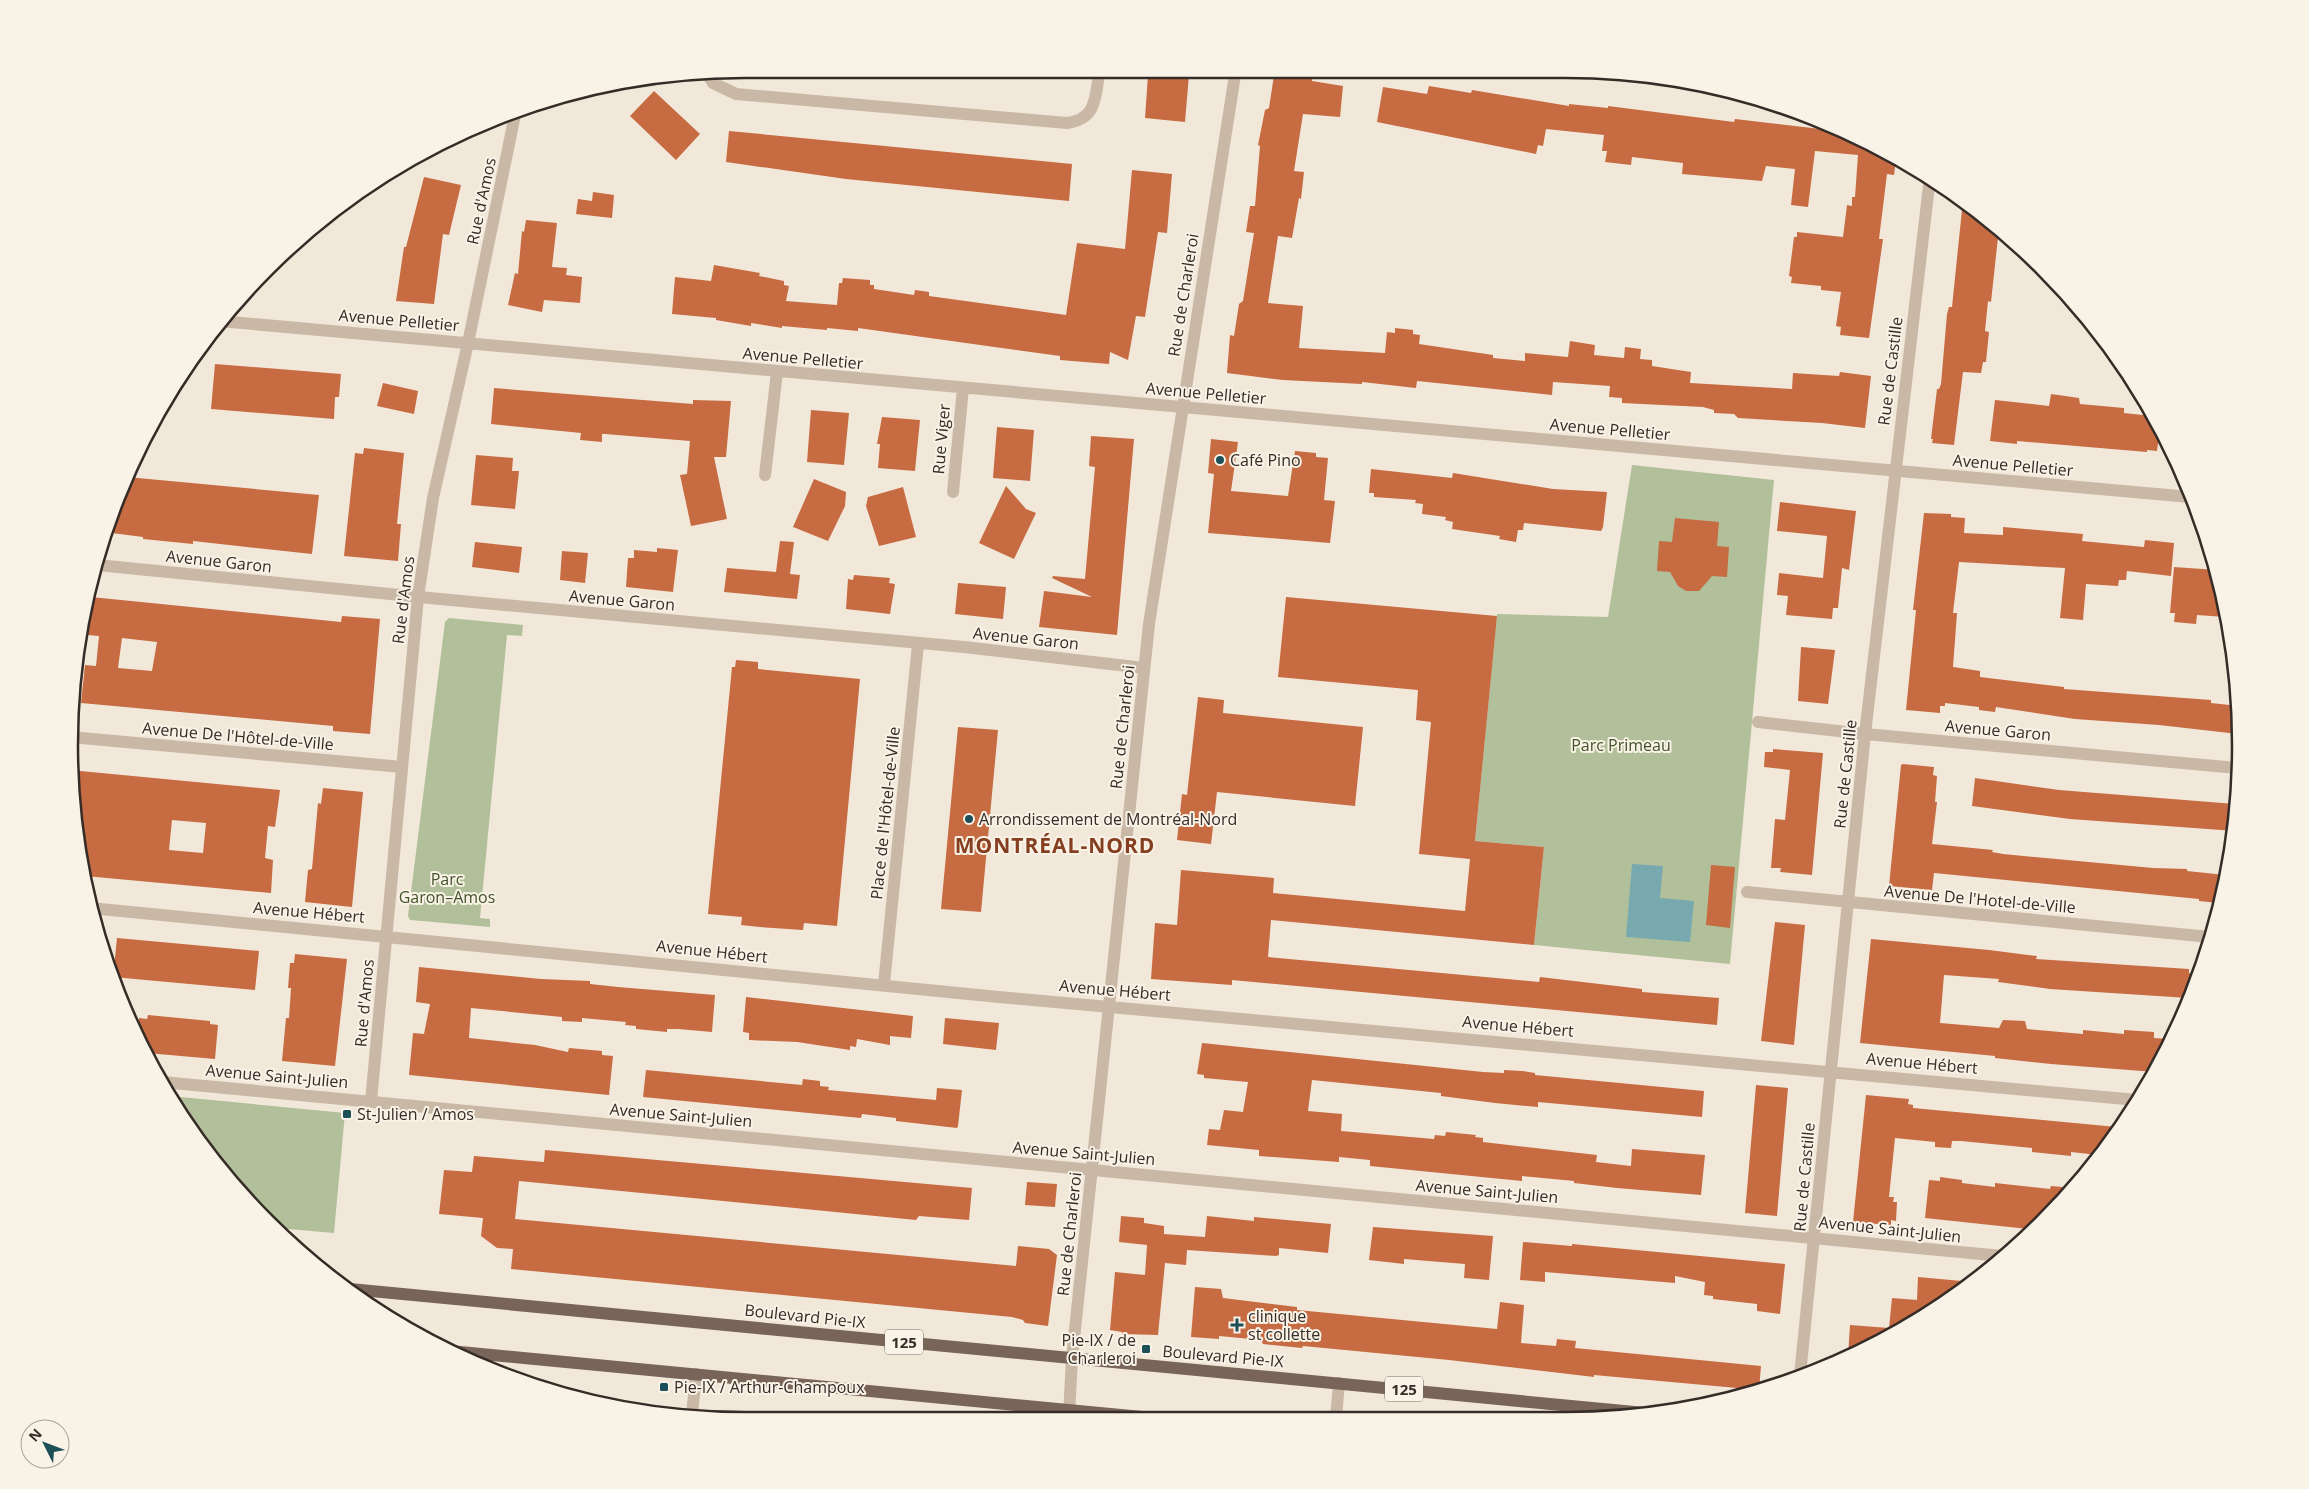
<svg xmlns="http://www.w3.org/2000/svg" width="2309" height="1489" font-family="'Open Sans',sans-serif">
	<style>
		.green { fill: #b1c09a }
		.water { fill: #78a9af }
		.building { fill: #c76b42; fill-rule: evenodd }
		.lines { fill: none; stroke-linecap: round; stroke-linejoin: round }
		.minor { stroke: #cab8a6; stroke-width: 12 }
		.major { stroke: #786458; stroke-width: 12 }
		.poi-dot { fill: #1c4f57; stroke: #f9f2e6; stroke-width: 2 }
		.labels { text-anchor: middle; dominant-baseline: central; stroke-width: 4; stroke-linejoin: round; paint-order: stroke }
		.shield { fill: #f9f2e6; stroke: #706760; stroke-width: 1 }
		.shield-label { font-size: 15px; font-weight: bold; fill: #352c27 }
		.street-label { font-size: 16px; fill: #352c27; stroke: #f9f2e6 }
		.poi-label { font-size: 16px; fill: #352c27; stroke: #f9f2e6; text-anchor: start }
		.park-label { font-size: 16px; fill: #42542a; stroke: #f9f2e6 }
		.district-label { font-size: 21px; font-weight: bold; letter-spacing: 1px; fill: #853e1f; stroke: #f9f2e6 }
		.rim { fill: none; stroke: #352c27; stroke-width: 2.5 }
	</style>
	<rect width="100%" height="100%" fill="#f2e8da"/>
	<!-- green -->
	<path class="green" d="M1632 465 1774 480 1730 964 1534 945 1544 847 1475 841 1497 614 1608 617Z
		M449 618 523 625 522 636 507 635 480 918 490 919V927L410 920 408 916 445 622Z
		M170 1096 345 1113 334 1233 277 1228 182 1120Z"/>
	<!-- water -->
	<path class="water" d="M1632 864 1663 866 1660 898 1694 901 1690 942 1626 937Z"/>
	<!-- building -->
	<path class="building" d="M1148 75H1189L1185 122 1145 118Z
		M1274 75H1313L1312 81 1343 86 1340 117 1303 114 1294 171 1304 172 1301 199 1299 198 1292 238 1278 236 1268 303 1303 306 1299 348 1385 353 1387 332 1395 333V328L1413 330V334L1420 335 1419 344 1493 355V358L1525 361V353L1568 357 1570 341 1595 345 1594 355 1624 358 1625 347 1641 349 1640 359 1652 360V366L1691 372 1690 383 1792 389 1793 373 1839 376 1840 372 1871 376 1865 428 1822 423 1738 418 1734 414 1714 413V410L1703 407 1622 403V398L1609 397 1610 386 1553 382 1552 395 1417 381 1416 388 1362 382V384L1283 380 1227 373 1230 335 1234 336 1239 304 1243 301 1254 233 1246 232 1250 206H1255L1260 146 1258 145 1265 110 1269 108Z
		M1429 86 1471 93 1472 90 1569 106V104L1608 108V106L1734 122 1735 119 1829 130 1830 124 1896 159 1894 175 1887 174 1879 239H1883L1869 338 1840 335 1841 327 1836 326 1841 292 1821 290V286L1791 283 1792 277 1789 276 1794 237H1797V232L1843 237 1847 205 1852 206V197H1855L1858 155 1815 151 1808 207 1791 205 1795 169 1766 166 1762 181 1682 174 1683 163 1632 157 1631 165 1605 162 1607 151H1602L1604 135 1546 129 1543 146 1538 145 1536 154 1377 122 1383 87 1427 94Z
		M654 91 700 134 676 160 630 116Z
		M729 131 1072 164 1069 201 846 179 726 162Z
		M1132 170 1172 174 1167 233 1158 232 1145 317 1136 316 1128 360 1110 352 1109 364 1060 360V356L858 328V331L827 328V330L782 326V328L751 323V326L716 320V318L672 314 675 277 711 281 714 265 760 273 759 276 784 281V285L789 286 786 301 837 305 839 283H842L843 278 870 280V285H874V289L914 295 915 290 929 292V296L1066 315 1077 243 1125 249Z
		M424 177 461 185 449 235 443 234 434 304 396 301 404 247H406Z
		M593 192 614 195 612 218 576 214 578 199 592 201Z
		M1963 200 1999 228 1991 302 1988 301 1985 331 1989 332 1986 362H1983L1981 373 1963 372 1954 445 1932 443 1933 439H1931L1937 389H1939L1941 384 1947 314 1949 307H1952Z
		M526 220 557 223 552 267 567 268 566 275 582 277 580 303 544 300 542 312 508 305 515 273 518 274 522 231 524 232Z
		M215 364 341 374 339 397H335L334 419 211 409Z
		M383 383 418 391 414 414 377 406Z
		M494 388 693 404V400L731 401 726 457H714L727 519 691 526 680 475 687 474 690 441 605 434H602V442L580 440 581 433 491 424Z
		M2051 394 2079 398 2080 404 2124 408V413L2152 416 2160 428 2157 451 2147 450V452L2017 441V444L1990 441 1995 400 2049 406Z
		M811 410 849 413 844 465 807 462Z
		M882 417 920 420 915 471 878 468 880 444H877Z
		M997 427 1034 430 1030 481 993 478Z
		M1091 436 1134 439 1117 635 1039 627 1044 591 1092 597 1052 578 1053 576 1085 579 1095 467 1089 466Z
		M1211 439 1238 442 1231 491 1288 496 1295 451 1316 453V457L1328 458 1324 500 1335 501 1330 543 1208 533 1214 474 1208 473Z
		M364 448 404 453 397 524H401L398 561 344 556 355 453 363 454Z
		M476 455 513 458 512 471H519L515 509 471 505Z
		M1371 469 1452 478 1453 473 1553 489 1607 492 1603 527 1601 531 1524 523 1523 530H1518L1516 542 1499 539 1500 536 1452 529 1453 522 1445 520 1446 517 1422 514 1423 504 1415 503 1416 500 1374 497V493H1369Z
		M127 477 319 495 312 554 193 541V544L143 539V537L104 532Z
		M814 479 846 492 845 506 828 541 793 527Z
		M1006 486 1026 509 1036 513 1014 559 979 543Z
		M903 487 916 537 879 546 866 506 868 497Z
		M1780 502 1856 511 1849 570 1842 568 1838 608H1833L1832 619 1786 615 1788 596 1777 595 1779 573 1823 578 1827 536 1777 531Z
		M1924 513 1951 514V517L1965 518 1964 533 2003 535V527L2083 534 2082 541 2144 547 2145 540 2174 543 2171 576 2127 571 2126 580H2119L2118 586 2086 584 2083 620 2060 618 2065 568 1959 562 1953 613H1957L1953 667 1980 671V677L2064 687V689L2211 700V703L2239 706 2238 734 2159 725 2075 719 1996 707 1995 712 1979 710V707L1945 703V706H1940V713L1906 710 1916 610H1913Z
		M1675 518 1719 522 1717 546 1729 547 1727 577 1712 576 1699 591H1686L1678 586 1670 572 1657 571 1659 541 1672 542Z
		M780 541 794 542 790 574 800 575 797 599 724 592 727 568 776 572Z
		M475 542 522 547 519 573 472 567Z
		M657 548 678 550 673 592 626 587 628 558H634V550L657 552Z
		M562 551 588 553 585 583 560 580Z
		M2174 567 2217 570 2225 617 2197 615 2196 624 2174 622 2175 613H2170Z
		M854 575 890 578 889 583 895 584 890 614 846 609 848 579 853 580Z
		M958 583 1006 587 1003 619 955 614Z
		M91 597 341 622 342 616 380 619 370 734 333 731V726L81 703 85 665 96 666 99 636 88 635ZM122 638 157 642 152 671 118 668Z
		M1286 597 1497 616 1475 841 1544 847 1534 945 1271 920 1268 957 1539 982 1540 977 1642 989V992L1719 998 1717 1025 1232 980V985L1151 979 1155 923 1177 925 1181 870 1274 878 1273 893 1465 911 1470 859 1419 854 1431 722 1416 720 1418 690 1278 677Z
		M1801 647 1835 650 1828 704 1798 701Z
		M736 660 758 662V669L860 679 837 926 804 923 803 930 760 927 741 925 742 917 708 914 732 667H735Z
		M1198 697 1224 700 1223 713 1363 727 1355 806 1217 792 1211 844 1177 840 1182 794 1187 795Z
		M958 727 998 730 981 912 941 909Z
		M1773 749 1823 753 1812 875 1780 872 1781 868H1771L1775 819 1785 820 1790 770 1764 767 1765 752H1773Z
		M1903 764 1934 767 1933 775 1937 776 1935 802H1937L1932 844 1993 850 1992 852 2003 854 2153 868 2187 869V871L2225 875 2218 903 2199 901V899L1934 873 1932 890 1889 886 1901 765Z
		M70 770 280 790 275 827 268 826 265 858 273 860 271 893 85 876 70 789ZM172 820 206 823 203 853 169 850Z
		M1975 778 2059 790 2235 804V831L2070 819 1972 806Z
		M323 788 363 792 352 907 305 902 308 870 312 869 318 803 321 804Z
		M1711 865 1735 867 1730 928 1706 925Z
		M1775 922 1805 925 1794 1045 1761 1041Z
		M117 938 259 951 255 990 113 977Z
		M1871 939 1989 950 2037 956 2036 959 2189 969V973L2199 974 2188 998 2050 989 1998 982 1999 979 1944 975 1940 1023 1999 1028 2003 1020 2025 1021 2027 1029 2083 1034V1030L2124 1034V1030L2154 1032V1038L2169 1039 2155 1072 2051 1064 1995 1058V1056L1860 1043Z
		M295 954 347 959 335 1066 282 1061 286 1018H289L291 988H288L290 963H294Z
		M419 967 541 979 590 981V984L618 987 715 995 712 1032 678 1029H667V1032L636 1029V1026L625 1025 626 1022 582 1018V1022L562 1021V1017L471 1008 469 1038 535 1045 568 1052 569 1048 602 1051V1055L613 1056 609 1095 409 1075 413 1033 424 1034 430 1004 416 1002Z
		M746 997 913 1016 911 1038 890 1036V1045L857 1039 856 1047 850 1046V1050L797 1042 749 1040V1033L743 1032Z
		M148 1015 210 1021V1024L218 1025 215 1059 147 1053 137 1035 139 1018 147 1019Z
		M945 1018 999 1023 996 1050 943 1044Z
		M1202 1043 1483 1072 1504 1073V1070L1522 1071 1535 1073V1075L1704 1091 1702 1117 1538 1102V1107L1495 1103 1441 1096V1093L1312 1080 1308 1111 1342 1114 1341 1131 1434 1139 1435 1135 1445 1136 1446 1132 1476 1135 1475 1137 1483 1138V1142L1597 1155 1596 1162 1631 1166 1632 1149 1705 1155 1701 1195 1617 1188 1574 1183V1181L1522 1176V1181L1370 1166V1160L1339 1157V1162L1259 1156V1150L1207 1145 1209 1129 1220 1130 1224 1110 1243 1112 1248 1082 1204 1078V1075L1197 1074Z
		M646 1070 802 1085 803 1079 820 1081V1086L829 1087 828 1090 936 1100 937 1088 962 1090 958 1126 957 1128 896 1121V1118L862 1114 861 1118 643 1097Z
		M1756 1085 1788 1088 1777 1216 1745 1213Z
		M1866 1095 1909 1099 1908 1104 1913 1105V1108L2117 1127 2098 1155 2071 1152V1156L2032 1152V1148L1961 1141H1952L1951 1148 1935 1147V1142L1895 1138 1889 1197H1894L1893 1202H1897L1896 1221 1891 1220V1225L1853 1222Z
		M545 1150 972 1188 969 1220 919 1216 916 1220 519 1181 515 1219 1016 1266 1018 1246 1049 1249 1057 1255 1048 1326 1025 1323 1023 1320 1012 1317 511 1269 513 1249 497 1248 481 1236 483 1218 439 1214 444 1170 472 1172 474 1156 544 1162Z
		M1940 1177 1962 1180V1183L1995 1187V1183L2050 1189 2051 1186 2074 1188 2031 1229H2028L1925 1218 1929 1180 1940 1181Z
		M1027 1182 1057 1184 1055 1207 1025 1205Z
		M1121 1216 1144 1218V1223L1164 1226V1234L1205 1237 1207 1216 1254 1221V1217L1331 1224 1328 1253 1279 1248V1255L1276 1256 1187 1250 1186 1265 1165 1263 1158 1335 1122 1334V1332L1110 1330 1115 1272 1145 1275 1147 1245 1119 1242Z
		M1373 1227 1493 1236 1489 1280 1464 1278 1465 1264 1404 1259V1264L1369 1260Z
		M1523 1242 1572 1246V1244L1785 1264 1780 1314 1757 1311V1304L1713 1299V1296L1704 1295 1705 1282 1675 1276V1283L1545 1272V1282L1520 1280Z
		M1918 1277 1973 1282 1864 1350 1848 1356 1850 1325 1889 1328 1892 1298 1917 1300Z
		M1195 1287 1221 1289 1223 1298 1297 1307V1310L1497 1329 1500 1302 1524 1305 1521 1343 1556 1346 1557 1339 1576 1341 1575 1348 1761 1366 1759 1390 1594 1375V1377L1449 1360 1303 1346 1302 1348 1263 1344 1261 1340 1219 1336V1339L1191 1337Z"/>
	<g class="lines">
		<!-- minor -->
		<path class="minor" d="M708 75 713 83 736 94 1067 123C1096 119 1095 99 1099 75
			M219 321 2190 497
			M765 475 777 372
			M953 492 963 388
			M97 565 440 599 964 647 1144 668
			M1758 722 1865 734 2237 768
			M70 737 402 767
			M1747 892 2210 937
			M90 908 999 997 2137 1100
			M884 984 918 644
			M162 1082 2002 1256
			M371 1101 418 597 433 498 468 343 516 110
			M1800 1375 1865 734 1930 177
			M692 1415 696 1374
			M1069 1416 1072 1358 1149 624 1235 75
			M1336 1418 1339 1383"/>
		<!-- major -->
		<path class="major" d="M350 1289 1645 1413
			M450 1351 1142 1417"/>
	</g>
	<!-- markers -->
	<g class="poi-dot">
		<circle cx="1220" cy="460" r="5"/>
		<circle cx="969" cy="819" r="5"/>
		<rect x="342" y="1109" width="10" height="10" rx="2.5"/>
		<path d="M1234.5 1317.5h5v5h5v5h-5v5h-5v-5h-5v-5h5z"/>
		<rect x="1141" y="1344" width="10" height="10" rx="2.5"/>
		<rect x="659" y="1382" width="10" height="10" rx="2.5"/>
	</g>
	<g class="labels">
		<!-- shield labels -->
		<g class="shield">
			<rect x="885" y="1329.5" width="38" height="25" rx="4"/>
			<rect x="1385" y="1376.5" width="38" height="25" rx="4"/>
		</g>
		<g class="shield-label">
			<text x="904" y="1342">125</text>
			<text x="1404" y="1389">125</text>
		</g>
		<!-- street labels -->
		<g class="street-label">
			<text transform="translate(481 201) rotate(-78)">Rue d'Amos</text>
			<text transform="translate(1183 295) rotate(-81)">Rue de Charleroi</text>
			<text transform="translate(399 320) rotate(5)">Avenue Pelletier</text>
			<text transform="translate(803 358) rotate(5)">Avenue Pelletier</text>
			<text transform="translate(1890 371) rotate(-83)">Rue de Castille</text>
			<text transform="translate(1206 393) rotate(5)">Avenue Pelletier</text>
			<text transform="translate(1610 429) rotate(5)">Avenue Pelletier</text>
			<text transform="translate(941 439) rotate(-85)">Rue Viger</text>
			<text transform="translate(2013 465) rotate(5)">Avenue Pelletier</text>
			<text transform="translate(219 561) rotate(6)">Avenue Garon</text>
			<text transform="translate(403 600) rotate(-83)">Rue d'Amos</text>
			<text transform="translate(622 600) rotate(5)">Avenue Garon</text>
			<text transform="translate(1026 638) rotate(6)">Avenue Garon</text>
			<text transform="translate(1122 727) rotate(-84)">Rue de Charleroi</text>
			<text transform="translate(1998 730) rotate(5)">Avenue Garon</text>
			<text transform="translate(238 736) rotate(5)">Avenue De l'Hôtel-de-Ville</text>
			<text transform="translate(1845 774) rotate(-84)">Rue de Castille</text>
			<text transform="translate(885 813) rotate(-84)">Place de l'Hôtel-de-Ville</text>
			<text transform="translate(1980 899) rotate(5)">Avenue De l'Hotel-de-Ville</text>
			<text transform="translate(309 912) rotate(5)">Avenue Hébert</text>
			<text transform="translate(712 951) rotate(6)">Avenue Hébert</text>
			<text transform="translate(1115 990) rotate(5)">Avenue Hébert</text>
			<text transform="translate(364 1003) rotate(-85)">Rue d'Amos</text>
			<text transform="translate(1518 1026) rotate(5)">Avenue Hébert</text>
			<text transform="translate(1922 1063) rotate(5)">Avenue Hébert</text>
			<text transform="translate(277 1076) rotate(5)">Avenue Saint-Julien</text>
			<text transform="translate(681 1115) rotate(5)">Avenue Saint-Julien</text>
			<text transform="translate(1084 1153) rotate(5)">Avenue Saint-Julien</text>
			<text transform="translate(1804 1177) rotate(-85)">Rue de Castille</text>
			<text transform="translate(1487 1191) rotate(5)">Avenue Saint-Julien</text>
			<text transform="translate(1890 1229) rotate(6)">Avenue Saint-Julien</text>
			<text transform="translate(1069 1234) rotate(-84)">Rue de Charleroi</text>
			<text transform="translate(805 1316) rotate(6)">Boulevard Pie-IX</text>
			<text transform="translate(1223 1356) rotate(5)">Boulevard Pie-IX</text>
		</g>
		<!-- poi labels -->
		<g class="poi-label">
			<text x="1230" y="460">Café Pino</text>
			<text x="979" y="819">Arrondissement de Montréal-Nord</text>
			<text x="357" y="1114">St-Julien / Amos</text>
			<text x="1248" y="1316">clinique<tspan x="1248" dy="18">st collette</tspan></text>
			<text x="1136" y="1340" text-anchor="end">Pie-IX / de<tspan x="1136" dy="18">Charleroi</tspan></text>
			<text x="674" y="1387">Pie-IX / Arthur-Champoux</text>
		</g>
		<!-- park labels -->
		<g class="park-label">
			<text x="1621" y="745">Parc Primeau</text>
			<text x="447" y="879">Parc<tspan x="447" dy="18">Garon–Amos</tspan></text>
		</g>
		<!-- district labels -->
		<g class="district-label">
			<text x="1055" y="845">MONTRÉAL-NORD</text>
		</g>
	</g>
	<!-- crop -->
	<path d="M0 0H2309V1489H0ZM745 78H1565A667 667 0 0 1 2232 745V745A667 667 0 0 1 1565 1412H745A667 667 0 0 1 78 745V745A667 667 0 0 1 745 78Z" fill="#f9f2e6" fill-rule="evenodd"/>
	<path class="rim" d="M745 78H1565A667 667 0 0 1 2232 745V745A667 667 0 0 1 1565 1412H745A667 667 0 0 1 78 745V745A667 667 0 0 1 745 78Z"/>
	<!-- north arrow -->
	<g transform="translate(45 1444) rotate(312)"><circle r="24" fill="#f9f2e6" stroke="#aba39a"/>
	<path d="M0-4L9 19L0 12L-9 19Z" fill="#1c4f57"/>
	<text y="-8" font-size="14" font-weight="bold" text-anchor="middle" fill="#352c27">N</text>
	</g>
</svg>
